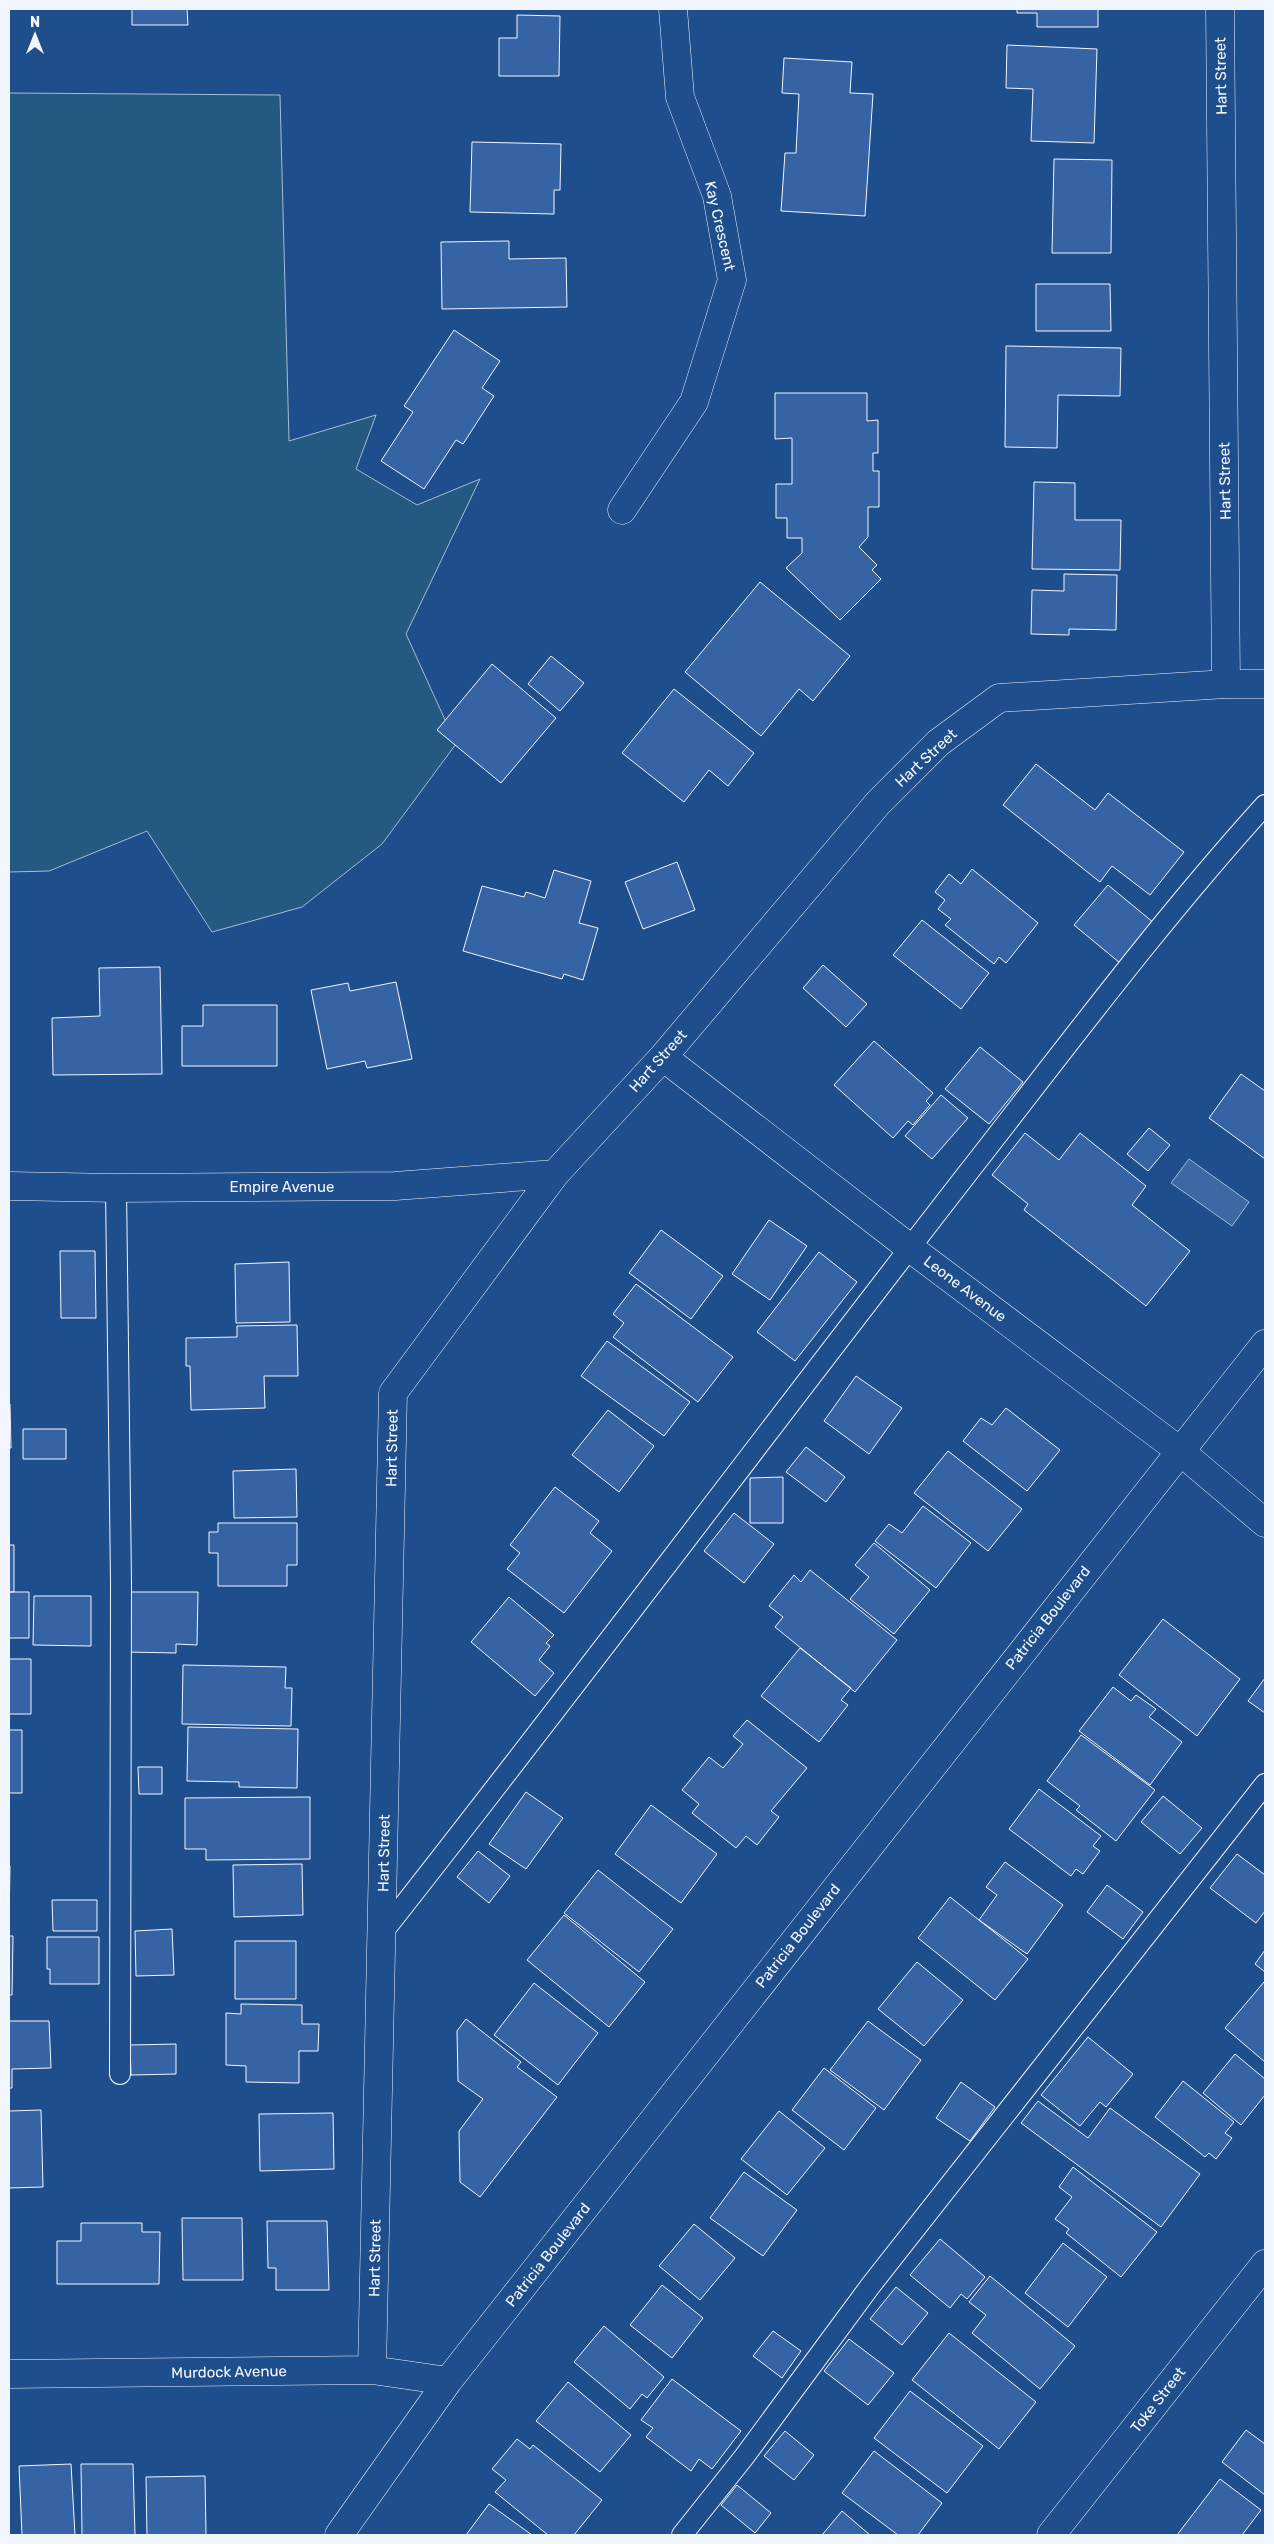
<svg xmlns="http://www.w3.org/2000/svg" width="1274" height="2544" font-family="Rubik,sans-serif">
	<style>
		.green { fill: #245a82; stroke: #a8bbd7 }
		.water { fill: #3b69a3; stroke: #a8bbd7 }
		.building { fill: #3563a3; stroke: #f2f6ff }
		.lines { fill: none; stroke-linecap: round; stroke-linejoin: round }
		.lane-casing { stroke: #f2f6ff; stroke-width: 22 }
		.street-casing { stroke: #f2f6ff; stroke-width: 29 }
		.lane { stroke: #1f4e8c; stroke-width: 20 }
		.street { stroke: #1f4e8c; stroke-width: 28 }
		.labels { text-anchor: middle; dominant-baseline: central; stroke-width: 4; stroke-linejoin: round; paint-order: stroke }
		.street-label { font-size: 15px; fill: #f2f6ff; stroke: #1f4e8c }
	</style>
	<rect width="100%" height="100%" fill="#1f4e8c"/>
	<!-- green -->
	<path class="green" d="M9 93 280 95 289 441 376 415 356 469 417 505 480 479 406 634 456 744 382 844 302 907 212 932 147 831 49 871 9 872Z"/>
	<!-- water -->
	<path class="water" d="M1189 1159 1249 1202 1232 1226 1171 1183Z"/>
	<!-- building -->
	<path class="building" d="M132 9H187L188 25H132Z
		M1017 9H1098V27H1037V13H1017Z
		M517 15 560 16 559 76H499V38H517Z
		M1007 45 1097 49 1094 143 1031 141 1033 89 1006 88Z
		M784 58 852 62 850 93 873 94 865 216 781 211 785 153H796L799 94 782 93Z
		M472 142 561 144 560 190H554V214L470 212Z
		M1054 159 1112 160 1111 253H1052Z
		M509 241V259L566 258 567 307 442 309 441 242Z
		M1036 284H1110L1111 331H1036Z
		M454 330 500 361 482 388 494 396 463 444 456 440 424 489 381 461 413 412 404 406Z
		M1006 346 1121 348 1120 396 1058 395 1057 448 1005 447Z
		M775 393H867V421L878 420V453H873V471H879V507H868V537L859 547 877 565 872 570 881 579 840 620 786 568 802 553V538H787V518H776V484H792V438L775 439Z
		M1034 482 1075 483V520H1121L1120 570 1032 569Z
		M1064 574 1117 575 1116 630 1069 629V635L1031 634 1032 590 1064 591Z
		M760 582 850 656 813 701 799 689 761 736 685 672Z
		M551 656 584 683 560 711 528 684Z
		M492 664 556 718 501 783 437 730Z
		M674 689 754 753 728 786 709 770 684 802 622 753Z
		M1036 764 1095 810 1108 793 1184 852 1150 895 1112 866 1100 882 1003 805Z
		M677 862 695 910 643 929 625 882Z
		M972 869 1038 923 1006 963 999 957 994 964 945 925 951 919 938 909 945 900 935 892 949 874 961 884Z
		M554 870 591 881 579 923 598 928 583 980 564 974 562 979 463 951 482 886 524 897 526 892 545 898Z
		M1108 885 1154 923 1120 963 1074 925Z
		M922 920 989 973 961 1009 893 955Z
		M823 965 867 1004 846 1027 803 988Z
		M160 967 162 1074 53 1075 52 1018 100 1016 99 968Z
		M396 982 412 1059 367 1068 365 1061 327 1069 311 990 348 983 350 991Z
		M203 1005H277V1066H182V1026H203Z
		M874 1041 933 1093 926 1101 930 1105 913 1125 908 1121 893 1138 834 1085Z
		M980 1047 1023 1082 989 1124 945 1089Z
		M1241 1074 1265 1091V1159L1209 1118Z
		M941 1095 968 1118 932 1159 905 1136Z
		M1149 1128 1170 1145 1148 1171 1127 1154Z
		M1025 1133 1059 1160 1080 1133 1146 1186 1132 1205 1190 1251 1146 1306 1024 1210 1028 1204 992 1175Z
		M769 1220 807 1246 770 1300 732 1274Z
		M661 1230 723 1276 691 1319 629 1273Z
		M60 1251H95L96 1318H61Z
		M819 1252 857 1282 795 1361 757 1332Z
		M289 1262 290 1322 236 1323 235 1264Z
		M636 1284 733 1357 698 1402 613 1337 624 1323 613 1314Z
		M297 1325 298 1376H264L265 1408 191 1410 190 1366H186V1338L237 1337V1326Z
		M607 1341 690 1402 664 1436 581 1376Z
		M856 1376 902 1408 869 1454 824 1421Z
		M9 1404H10L11 1448H9Z
		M1006 1408 1060 1450 1027 1491 963 1441 981 1418 992 1425Z
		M608 1410 654 1446 619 1492 572 1455Z
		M23 1429H66V1459H23Z
		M806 1447 845 1477 826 1502 786 1472Z
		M948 1451 1022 1509 988 1551 914 1493Z
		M296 1469 297 1517 234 1518 233 1471Z
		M783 1477V1523H750V1478Z
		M555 1487 599 1521 590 1533 612 1551 564 1613 507 1569 520 1553 510 1545Z
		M923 1506 971 1543 936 1588 875 1541 889 1524 902 1533Z
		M734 1513 774 1544 744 1583 704 1551Z
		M218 1523H297V1565H287V1586H218V1553H209V1532H218Z
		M874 1543 930 1590 894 1634 850 1599 869 1577 855 1565Z
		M9 1545H14V1592H9Z
		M810 1570 897 1640 855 1692 775 1627 783 1617 769 1606 794 1575 801 1582Z
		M9 1592H29V1638H9Z
		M127 1592H198L197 1645 176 1644V1653L127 1652Z
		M34 1596H91V1646L33 1645Z
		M509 1597 554 1635 546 1643 550 1646 539 1660 554 1673 535 1696 471 1642Z
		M1163 1619 1240 1679 1197 1736 1119 1675Z
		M800 1648 851 1688 841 1700 848 1705 819 1742 761 1696Z
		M9 1659H31V1714H9Z
		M183 1665 286 1667 285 1688H292L291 1726 182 1724Z
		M1265 1678V1713L1248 1701Z
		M1113 1687 1131 1701 1136 1695 1156 1709 1149 1717 1182 1742 1150 1785 1079 1731Z
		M747 1720 807 1768 771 1811 779 1817 757 1845 746 1836 736 1848 692 1813 699 1804 682 1790 709 1757 723 1768 743 1744 733 1736Z
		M188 1727 298 1729 297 1788 239 1787V1782L187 1781Z
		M9 1730H22V1793H9Z
		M1081 1735 1155 1790 1116 1841 1076 1810 1080 1806 1047 1781Z
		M138 1767H162V1794H139Z
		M1039 1789 1101 1836 1093 1846 1100 1851 1083 1874 1076 1869 1071 1876 1009 1829Z
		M526 1792 563 1818 526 1869 489 1844Z
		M1163 1796 1202 1828 1180 1854 1141 1822Z
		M310 1797V1859L206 1860V1849H185V1798Z
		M651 1805 717 1854 681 1903 615 1854Z
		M478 1851 510 1876 489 1903 457 1877Z
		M1237 1854 1265 1875V1911L1256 1923 1210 1888Z
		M1005 1862 1063 1905 1027 1954 979 1920 997 1895 986 1887Z
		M302 1864 303 1915 234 1917 233 1865Z
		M9 1866H10L9 1924Z
		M598 1870 673 1929 639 1972 564 1913Z
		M1107 1885 1143 1912 1123 1939 1087 1912Z
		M950 1897 1028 1959 995 2000 918 1938Z
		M52 1900H97V1931H53Z
		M564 1915 645 1982 609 2027 527 1960Z
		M172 1929 174 1975 136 1976 135 1931Z
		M9 1936H13L12 1995H9Z
		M47 1937H99V1984H50V1969H47Z
		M235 1941H296V1999H235Z
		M1265 1950V1972L1255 1964Z
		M917 1962 963 2000 924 2046 878 2009Z
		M1264 1982H1265V2062L1225 2028Z
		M534 1983 598 2033 558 2085 494 2035Z
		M241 2004 302 2005V2024H319L318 2051H299V2083L246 2082V2066L226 2065V2013L241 2014Z
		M466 2019 521 2062 517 2067 557 2097 480 2197 460 2182 459 2131 483 2099 458 2081 457 2031Z
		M9 2021H49L51 2068 12 2069V2088H9Z
		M868 2021 921 2060 884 2110 830 2070Z
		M1088 2037 1133 2074 1106 2107 1100 2102 1080 2126 1041 2095Z
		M176 2044V2074L131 2075 130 2045Z
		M1235 2054 1265 2079V2095L1241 2125 1203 2093Z
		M824 2068 876 2108 844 2150 792 2110Z
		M1183 2081 1234 2122 1225 2133 1232 2138 1216 2159 1209 2153 1205 2157 1155 2117Z
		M961 2082 995 2107 970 2141 936 2118Z
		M1038 2101 1088 2138 1110 2108 1200 2174 1161 2227 1021 2123Z
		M41 2110 43 2187 9 2188V2111Z
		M779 2111 825 2148 787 2195 741 2159Z
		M333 2113 334 2169 260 2171 259 2114Z
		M1073 2167 1157 2232 1121 2277 1066 2233 1069 2229 1055 2219 1072 2197 1059 2187Z
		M744 2172 797 2210 763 2256 710 2218Z
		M182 2218H242L243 2280H183Z
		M267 2221H327L329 2290H276V2268H268Z
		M81 2223H142V2232H160L159 2284H57V2241H81Z
		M694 2224 735 2258 700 2300 659 2266Z
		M940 2239 985 2277 967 2299 961 2294 950 2308 910 2275Z
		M1063 2243 1107 2277 1068 2327 1025 2293Z
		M990 2276 1075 2346 1040 2389 972 2333 986 2315 969 2302Z
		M662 2285 703 2318 672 2358 630 2325Z
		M896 2287 928 2313 902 2345 870 2319Z
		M604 2326 664 2377 647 2398 642 2394 630 2409 574 2362Z
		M773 2331 801 2351 782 2378 753 2356Z
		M949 2333 1036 2402 999 2449 912 2380Z
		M849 2339 894 2373 868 2405 824 2371Z
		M672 2379 741 2431 712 2469 699 2459 691 2471 646 2437 653 2428 641 2420Z
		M568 2382 631 2435 600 2472 536 2421Z
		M910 2391 983 2446 947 2493 874 2438Z
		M1246 2430 1265 2444V2495L1222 2462Z
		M785 2431 814 2455 794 2480 764 2456Z
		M517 2439 530 2449 533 2445 602 2500 574 2535H548L495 2492 506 2480 492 2469Z
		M874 2451 942 2503 918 2535H898L842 2493Z
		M71 2464 75 2535H22L19 2466Z
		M81 2464H133L135 2535H82Z
		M205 2476 206 2535H147L146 2477Z
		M1220 2479 1261 2510 1242 2535H1177Z
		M737 2485 771 2513 755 2533 721 2505Z
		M489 2504 532 2535H466Z
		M842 2511 870 2535H822Z"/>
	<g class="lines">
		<defs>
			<path id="lane" d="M116 1188 121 1583 120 2074
				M382 1933C580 1682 771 1426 967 1174 1064 1050 1159 922 1265 805
				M682 2535 744 2457 871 2285 1265 1784"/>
			<path id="street" d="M1220 9 1226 684
				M622 510 694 402 732 280 717 196 680 97 673 9
				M663 1057 910 1248 1180 1451 1265 1523
				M9 1186 116 1188 395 1186 555 1174
				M372 2370 393 1393 555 1174 663 1057 878 803 938 743 999 698 1226 684H1265
				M9 2374 372 2370 448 2381
				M339 2535 448 2381 1265 1344
				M1051 2535 1265 2264"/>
		</defs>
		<!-- lane casing -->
		<use href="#lane" class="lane-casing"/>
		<!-- street casing -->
		<use href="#street" class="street-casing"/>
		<!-- lane -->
		<use href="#lane" class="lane"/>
		<!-- street -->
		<use href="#street" class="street"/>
	</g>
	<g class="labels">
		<!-- street labels -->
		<g class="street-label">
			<text transform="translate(1221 76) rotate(-91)">Hart Street</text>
			<text transform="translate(720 226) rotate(77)">Kay Crescent</text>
			<text transform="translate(1225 481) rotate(-91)">Hart Street</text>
			<text transform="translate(926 758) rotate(-43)">Hart Street</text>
			<text transform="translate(658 1061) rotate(-48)">Hart Street</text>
			<text x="282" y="1187">Empire Avenue</text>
			<text transform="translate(965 1289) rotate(37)">Leone Avenue</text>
			<text transform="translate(392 1448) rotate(-89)">Hart Street</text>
			<text transform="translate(1048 1618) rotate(-52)">Patricia Boulevard</text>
			<text transform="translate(384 1853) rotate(-89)">Hart Street</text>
			<text transform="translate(798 1936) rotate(-52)">Patricia Boulevard</text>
			<text transform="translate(548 2255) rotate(-52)">Patricia Boulevard</text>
			<text transform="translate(375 2258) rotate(-89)">Hart Street</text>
			<text transform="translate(229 2372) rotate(-1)">Murdock Avenue</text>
			<text transform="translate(1158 2400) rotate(-52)">Toke Street</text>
		</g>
	</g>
	<!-- border -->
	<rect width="1274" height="2544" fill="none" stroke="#f2f6ff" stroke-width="20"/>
	<!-- north arrow -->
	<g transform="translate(35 35)" stroke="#1f4e8c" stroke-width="4" paint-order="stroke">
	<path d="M0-4L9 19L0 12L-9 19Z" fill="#f2f6ff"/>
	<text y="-8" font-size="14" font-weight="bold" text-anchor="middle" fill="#f2f6ff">N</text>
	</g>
</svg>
